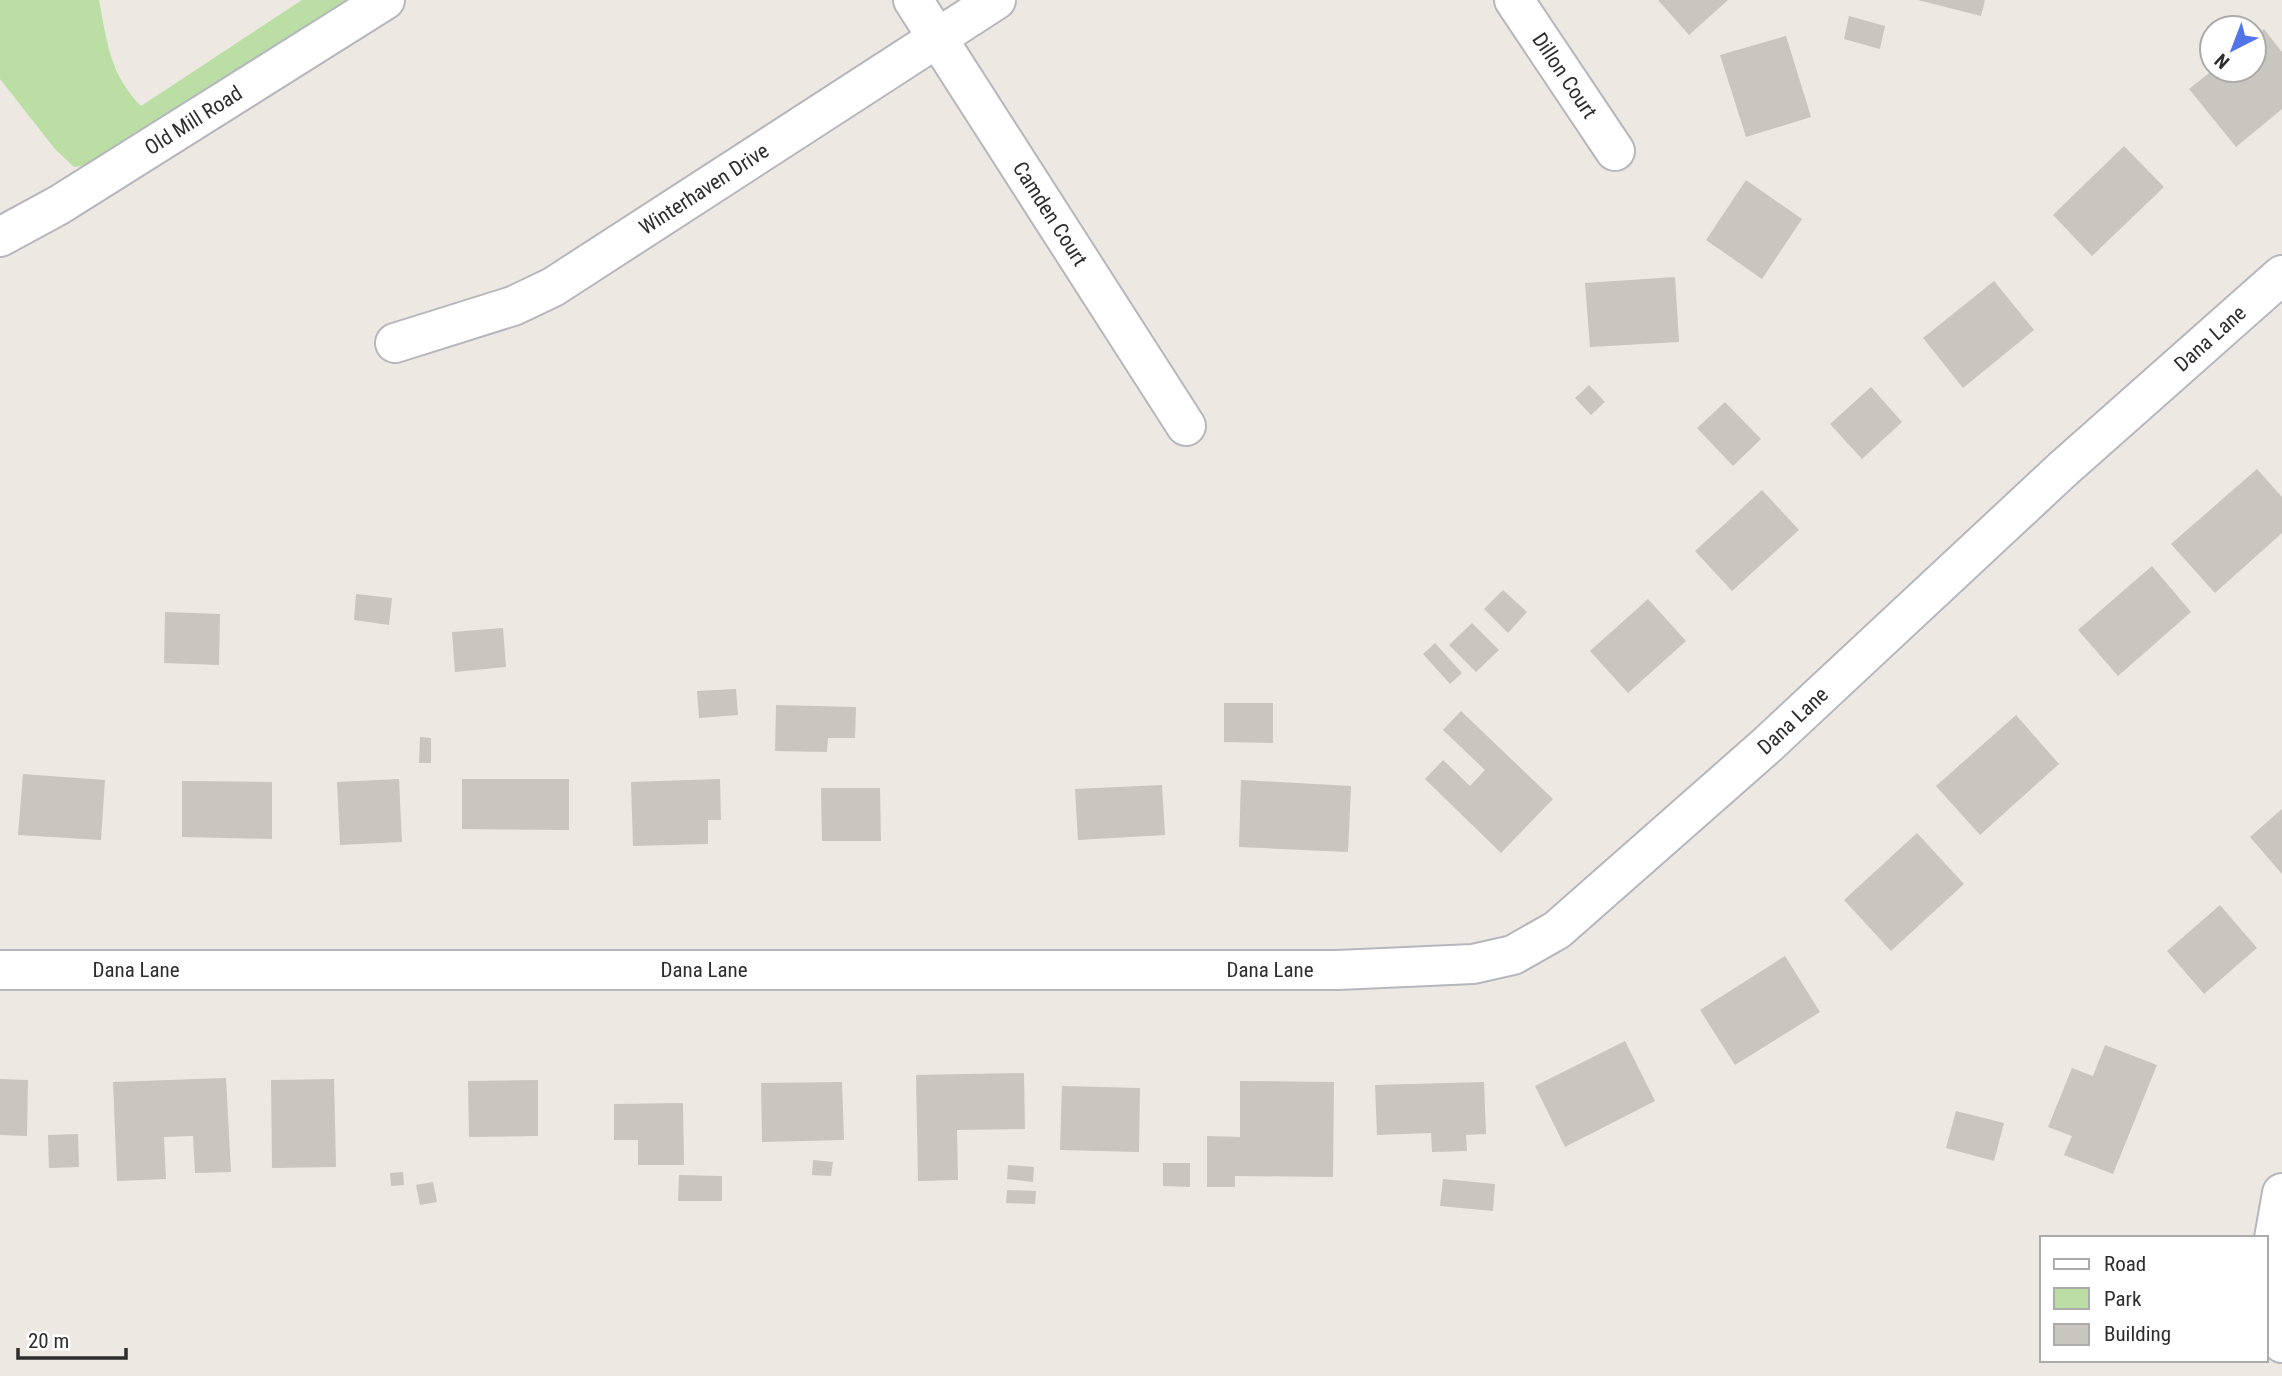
<svg xmlns="http://www.w3.org/2000/svg" width="2282" height="1376" font-family="'Roboto Condensed',sans-serif">
	<style>
		.green { fill: #badea4 }
		.building { fill: #c9c6bf }
		.lines { fill: none; stroke-linecap: round; stroke-linejoin: round }
		.minor-casing { stroke: #b5b7bf; stroke-width: 42 }
		.minor { stroke: #fff; stroke-width: 38 }
		.labels { text-anchor: middle; dominant-baseline: central; stroke-width: 5; stroke-linejoin: round; paint-order: stroke }
		.street-label { font-size: 21px; fill: #2d2d2d; stroke: #fff }
	</style>
	<rect width="100%" height="100%" fill="#ede8e1"/>
	<!-- green -->
	<path class="green" d="M0 0H99C107 42 110 75 141 106L302 0H347L90 165 74 167 55 149 0 79Z"/>
	<!-- building -->
	<path class="building" d="M1658 0H1728L1689 35Z
		M1918 0H1985L1981 16Z
		M1849 16 1885 26 1880 49 1844 39Z
		M2264 29 2282 52V109L2236 147 2189 89 2213 70H2254V37Z
		M1786 36 1811 117 1746 137 1720 55Z
		M2124 146 2164 187 2092 256 2053 215Z
		M1746 180 1802 219 1762 279 1706 240Z
		M1675 277 1679 342 1590 347 1585 283Z
		M1994 281 2034 330 1963 388 1923 338Z
		M1589 385 1605 402 1591 415 1575 398Z
		M1871 387 1902 422 1862 459 1830 424Z
		M1725 402 1761 439 1733 466 1697 428Z
		M2257 469 2282 497V533L2215 593 2171 544Z
		M1762 490 1799 530 1732 591 1695 551Z
		M2152 566 2191 612 2118 676 2078 630Z
		M1503 590 1527 612 1508 633 1484 609Z
		M356 594 392 598 389 625 354 620Z
		M1648 599 1686 641 1628 693 1590 651Z
		M165 612 220 614 219 665 164 663Z
		M1472 623 1499 650 1476 672 1449 645Z
		M503 628 506 667 455 672 452 632Z
		M1435 643 1462 673 1450 684 1423 654Z
		M736 689 738 715 699 718 697 691Z
		M1224 703H1273V743L1224 742Z
		M776 705 856 707 855 738H828L827 752 775 751Z
		M1461 711 1553 799 1501 853 1425 779 1443 760 1470 786 1485 770 1443 730Z
		M2016 715 2059 764 1980 835 1936 786Z
		M420 737 431 738V763H419Z
		M23 774 105 780 101 840 18 835Z
		M399 779 402 842 340 845 337 782Z
		M462 779H569V830L462 829Z
		M720 779 721 820H708V844L633 846 631 782Z
		M1241 780 1351 786 1348 852 1239 847Z
		M182 781 272 782V839L182 837Z
		M1162 785 1165 835 1078 840 1075 789Z
		M821 788H880L881 841H822Z
		M2282 809V874L2250 837Z
		M1917 833 1964 884 1891 951 1844 900Z
		M2220 905 2257 948 2204 994 2167 951Z
		M1785 956 1820 1012 1735 1065 1700 1010Z
		M1625 1041 1655 1101 1565 1147 1535 1086Z
		M2105 1045 2157 1065 2113 1174 2064 1155 2072 1136 2048 1127 2072 1068 2093 1076Z
		M1024 1073 1025 1129 957 1130 958 1180 918 1181 916 1075Z
		M226 1078 231 1172 195 1173 193 1136 164 1137 166 1179 117 1181 113 1082Z
		M0 1079 28 1080 27 1136 0 1135Z
		M334 1079 336 1167 272 1168 271 1080Z
		M538 1080V1136L469 1137 468 1081Z
		M1240 1081 1334 1082 1333 1177 1235 1176V1187H1207V1136L1240 1137Z
		M842 1082 844 1140 762 1142 761 1083Z
		M1484 1082 1486 1134 1466 1135 1467 1151 1432 1152 1431 1133 1377 1135 1375 1085Z
		M1062 1086 1140 1088 1139 1152 1060 1150Z
		M683 1103 684 1165H638V1140H614V1104Z
		M1956 1111 2004 1123 1994 1161 1946 1148Z
		M78 1134 79 1167 49 1168 48 1135Z
		M813 1160 833 1162 831 1176 812 1175Z
		M1163 1163H1190V1187L1163 1186Z
		M1008 1165 1034 1167 1033 1182 1007 1179Z
		M403 1172 404 1185 391 1186 390 1173Z
		M679 1175 722 1176V1201H678Z
		M1443 1179 1495 1184 1493 1211 1440 1206Z
		M433 1182 437 1202 420 1205 416 1185Z
		M1007 1190 1036 1191 1035 1204 1006 1203Z"/>
	<g class="lines">
		<defs>
			<g id="minor">
				<path id="s1" d="M913 0 1186 426"/>
				<path id="s2" d="M1514 0 1615 151"/>
				<path id="s3" d="M0 237 59 205 385 0"/>
				<path id="s4" d="M395 343 513 306 553 287 996 0"/>
				<path id="s5" d="M0 970H1338L1473 964 1513 955 1557 930 1766 746 2063 469 2282 275"/>
				<path d="M2282 1193 2272 1250 2282 1343"/>
			</g>
		</defs>
		<!-- minor casing -->
		<use href="#minor" class="minor-casing"/>
		<!-- minor -->
		<use href="#minor" class="minor"/>
	</g>
	<g class="labels">
		<!-- street labels -->
		<g class="street-label">
			<text stroke="none"><textPath href="#s2" startOffset="91">Dillon Court</textPath></text>
			<text stroke="none"><textPath href="#s3" startOffset="226">Old Mill Road</textPath></text>
			<text stroke="none"><textPath href="#s4" startOffset="348">Winterhaven Drive</textPath></text>
			<text stroke="none"><textPath href="#s1" startOffset="254">Camden Court</textPath></text>
			<text stroke="none"><textPath href="#s5" startOffset="2446">Dana Lane</textPath></text>
			<text stroke="none"><textPath href="#s5" startOffset="1880">Dana Lane</textPath></text>
			<text stroke="none"><textPath href="#s5" startOffset="136">Dana Lane</textPath></text>
			<text stroke="none"><textPath href="#s5" startOffset="704">Dana Lane</textPath></text>
			<text stroke="none"><textPath href="#s5" startOffset="1270">Dana Lane</textPath></text>
		</g>
	</g>
	<!-- legend -->
	<rect x="2040" y="1236" width="228" height="126" fill="#ffffff" stroke="#ababab" stroke-width="2"/>
	<rect x="2054" y="1259" width="35" height="10" fill="#ffffff" stroke="#ababab" stroke-width="2"/>
	<text x="2104" y="1271" font-size="21" fill="#2d2d2d">Road</text>
	<rect x="2054" y="1288" width="35" height="21" fill="#badea4" stroke="#ababab" stroke-width="2"/>
	<text x="2104" y="1306" font-size="21" fill="#2d2d2d">Park</text>
	<rect x="2054" y="1324" width="35" height="21" fill="#c9c6bf" stroke="#ababab" stroke-width="2"/>
	<text x="2104" y="1341" font-size="21" fill="#2d2d2d">Building</text>
	<!-- north arrow -->
	<g transform="translate(2233 49) rotate(222)"><circle r="33" fill="#ffffff" stroke="#ababab" stroke-width="2"/>
	<path d="M0-5L12 26L0 18L-12 26Z" fill="#5274e9"/>
	<text y="-10" font-size="19" font-weight="bold" text-anchor="middle" fill="#2d2d2d">N</text>
	</g>
	<!-- scale -->
	<path d="M18 1348v10h108v-10" fill="none" stroke="#2d2d2d" stroke-width="3.5"/>
	<text x="28" y="1348" font-size="21" fill="#2d2d2d" stroke="#ffffff" stroke-width="5" paint-order="stroke">20 m</text>
</svg>
